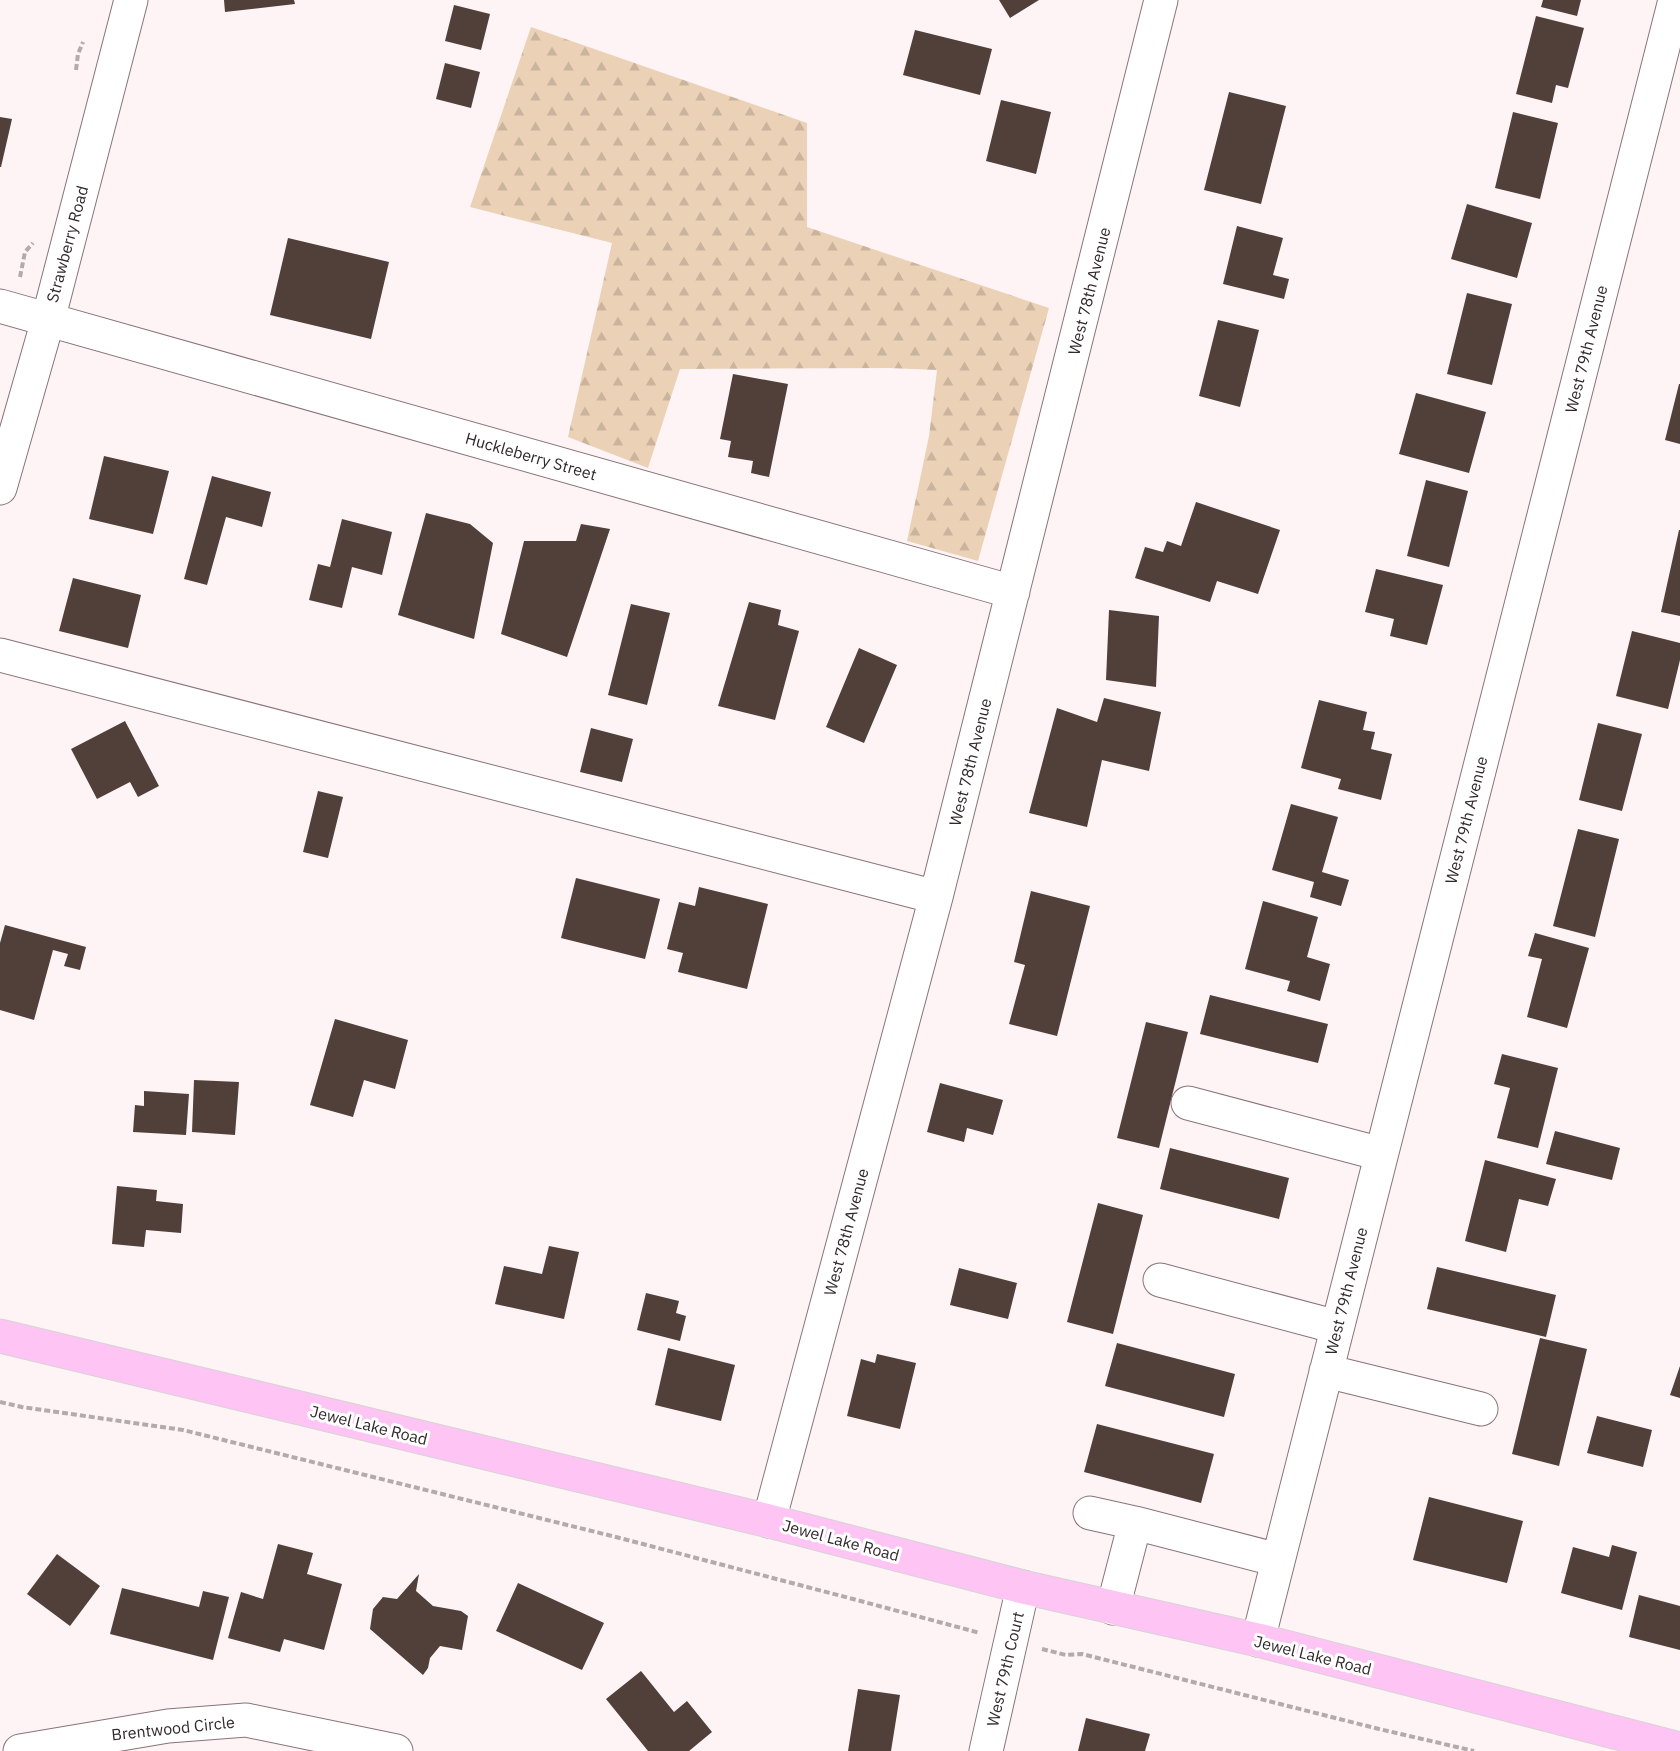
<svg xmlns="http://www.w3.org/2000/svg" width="1680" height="1751" font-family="'IBM Plex Sans',sans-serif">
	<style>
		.forest { fill: url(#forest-firs) }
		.building { fill: #513f39 }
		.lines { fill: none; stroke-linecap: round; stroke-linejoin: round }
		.minor-casing { stroke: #897378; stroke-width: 35 }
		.major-casing { stroke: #d6d4d4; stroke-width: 35 }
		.path { stroke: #b4aaac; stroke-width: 4; stroke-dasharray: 6 3; stroke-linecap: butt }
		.minor { stroke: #fff; stroke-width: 33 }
		.major { stroke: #fdc4f4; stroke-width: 33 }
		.labels { text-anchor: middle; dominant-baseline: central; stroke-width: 6; stroke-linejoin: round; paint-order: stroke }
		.street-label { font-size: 16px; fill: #31282a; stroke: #fff }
	</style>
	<defs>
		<pattern id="forest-firs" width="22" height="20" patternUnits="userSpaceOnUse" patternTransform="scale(1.5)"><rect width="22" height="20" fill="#ebd2b6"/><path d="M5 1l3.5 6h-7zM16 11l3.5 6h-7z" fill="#cab49d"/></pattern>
	</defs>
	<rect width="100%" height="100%" fill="#fef4f6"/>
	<!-- forest -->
	<path class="forest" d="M531 27 807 123V227L1049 308 978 561 907 541 929 436 937 370 889 368 680 369 648 468 568 437 612 243 470 207Z"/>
	<!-- building -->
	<path class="building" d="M224 0H294L295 4 225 12Z
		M999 0H1039L1010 18Z
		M1543 0H1581L1577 16 1541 7Z
		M454 5 490 14 481 50 445 41Z
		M1536 16 1584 28 1568 88 1556 85 1552 103 1516 94Z
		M915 30 992 49 980 95 903 75Z
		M445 63 480 72 471 108 436 99Z
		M1229 92 1286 106 1261 204 1204 190Z
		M1001 100 1051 112 1036 174 986 161Z
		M1513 112 1558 123 1540 199 1495 188Z
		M0 117 12 119 1 167H0Z
		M1467 204 1532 223 1517 278 1451 259Z
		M1237 226 1283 238 1273 275 1289 279 1284 299 1223 284Z
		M288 238 389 262 371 339 270 315Z
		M1467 293 1512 304 1492 385 1447 374Z
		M1218 320 1259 330 1240 407 1199 396Z
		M733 374 788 384 769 477 751 473 753 461 728 457 731 441 720 439Z
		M1679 384H1680V444L1665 440Z
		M1416 393 1486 412 1469 473 1399 454Z
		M104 456 169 471 153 534 89 519Z
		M212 476 271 492 262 527 226 517 207 585 184 579Z
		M1426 480 1468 491 1449 567 1407 556Z
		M1196 502 1280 530 1258 594 1217 581 1210 602 1135 578 1145 547 1163 552 1167 541 1181 546Z
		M426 513 470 524 493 543 474 639 398 615Z
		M342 519 392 532 382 575 352 567 342 608 309 600 318 564 330 567Z
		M581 524 610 529 567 657 501 634 524 541H576Z
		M1679 530H1680V616L1661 612Z
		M1376 569 1443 585 1427 645 1390 636 1394 619 1365 612Z
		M73 578 141 595 128 648 59 631Z
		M749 602 781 610 778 625 799 631 775 720 718 706Z
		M631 604 670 613 647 705 608 695Z
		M1109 610 1159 616 1156 687 1106 680Z
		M1632 631 1680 643V660L1668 709 1616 696Z
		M859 648 897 665 864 743 826 727Z
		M1104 698 1161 712 1149 771 1102 760 1087 827 1029 813 1057 708 1097 722Z
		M1319 700 1367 712 1363 730 1375 732 1371 749 1392 754 1381 800 1338 789 1341 779 1301 768Z
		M125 721 159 786 138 797 130 782 97 799 71 749Z
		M1598 723 1642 734 1622 811 1579 800Z
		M591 728 633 739 622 782 580 772Z
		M318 791 343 797 328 858 303 852Z
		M1291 804 1338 817 1322 872 1349 880 1341 906 1310 897 1314 882 1272 870Z
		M1578 829 1619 839 1595 937 1553 926Z
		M576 878 660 899 645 959 561 938Z
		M699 887 768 904 747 989 678 972 683 953 667 949 679 902 695 906Z
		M1031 891 1090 906 1057 1036 1009 1024 1025 965 1014 962Z
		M1263 901 1318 917 1307 957 1330 964 1320 1001 1287 991 1290 981 1245 969Z
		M5 925 86 947 80 970 64 966 68 954 53 950 34 1020 0 1010V943Z
		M1535 933 1589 948 1567 1028 1527 1017 1542 959 1528 956Z
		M1210 995 1328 1024 1318 1063 1200 1034Z
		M335 1019 408 1040 395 1089 364 1080 353 1117 310 1105Z
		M1146 1022 1188 1032 1159 1148 1117 1138Z
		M1502 1054 1558 1068 1538 1148 1497 1138 1510 1088 1494 1084Z
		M194 1080 239 1082 235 1135 192 1132Z
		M940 1083 1003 1100 993 1135 967 1128 964 1142 927 1132Z
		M144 1091 189 1094 186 1135 133 1132 135 1105 144 1106Z
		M1555 1131 1620 1148 1612 1180 1546 1164Z
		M1170 1148 1289 1178 1279 1219 1160 1189Z
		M1485 1160 1556 1179 1548 1206 1519 1199 1506 1252 1465 1241Z
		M117 1186 157 1190 156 1201 183 1204 181 1233 146 1230 144 1247 112 1244Z
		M1098 1203 1143 1215 1113 1334 1067 1322Z
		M549 1246 579 1252 564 1319 495 1304 504 1266 542 1274Z
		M1437 1267 1556 1295 1546 1337 1427 1309Z
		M959 1268 1017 1283 1008 1319 950 1305Z
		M646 1293 679 1301 676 1313 686 1316 680 1341 637 1330Z
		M1540 1338 1587 1349 1559 1466 1512 1454Z
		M1117 1343 1235 1374 1224 1417 1105 1386Z
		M668 1348 735 1365 721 1421 655 1405Z
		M877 1354 916 1363 900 1429 847 1416 861 1359 875 1363Z
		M1680 1366V1398L1670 1395Z
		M1597 1416 1652 1430 1643 1467 1587 1453Z
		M1097 1424 1214 1454 1201 1503 1084 1472Z
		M1429 1497 1523 1521 1507 1583 1413 1560Z
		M278 1544 313 1553 307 1574 342 1584 324 1650 284 1639 280 1652 228 1638 241 1592 263 1599Z
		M1612 1545 1637 1552 1622 1610 1561 1593 1573 1547 1609 1557Z
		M57 1554 100 1586 70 1626 27 1594Z
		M419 1574 416 1591 433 1606 461 1611 468 1616 462 1650 440 1646 430 1658 428 1668 423 1675 370 1629 373 1609 383 1597 397 1599Z
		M518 1583 604 1623 582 1670 496 1631Z
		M122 1588 199 1607 203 1591 229 1597 213 1660 110 1634Z
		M1639 1595 1680 1606V1650L1629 1637Z
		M641 1671 674 1712 687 1701 712 1732 689 1751H648L606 1699Z
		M858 1689 900 1695 891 1751H848Z
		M1086 1718 1150 1734 1145 1751H1078Z"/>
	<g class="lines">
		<defs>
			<path id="minor" d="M0 306 1013 592
				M0 488 48 320 131 0
				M0 655 936 897
				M1188 1103 1381 1154
				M1160 1280 1337 1327
				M1326 1371 1481 1409
				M1090 1513 1135 1523
				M769 1521 936 897 1161 0
				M1113 1608 1135 1523 1278 1560
				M1258 1640 1675 0
				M20 1751 168 1726 246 1720 396 1751
				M986 1751 1023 1587"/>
			<path id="major" d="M0 1336 769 1521 1023 1587 1258 1640 1680 1749"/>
		</defs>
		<!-- minor casing -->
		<use href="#minor" class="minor-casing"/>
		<!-- major casing -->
		<use href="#major" class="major-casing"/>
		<!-- path -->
		<path class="path" d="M76 70 78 54 83 42
			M20 277 25 252 33 243
			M0 1402 22 1407 183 1430 616 1537 853 1599 980 1633
			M1042 1649 1066 1655 1082 1654 1379 1729 1474 1751"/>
		<!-- minor -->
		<use href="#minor" class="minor"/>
		<!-- major -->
		<use href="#major" class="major"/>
	</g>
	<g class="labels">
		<!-- street labels -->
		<g class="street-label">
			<text transform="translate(67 244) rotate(-75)">Strawberry Road</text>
			<text transform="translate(1089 291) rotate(-76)">West 78th Avenue</text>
			<text transform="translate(1586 349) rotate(-76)">West 79th Avenue</text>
			<text transform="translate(531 456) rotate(16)">Huckleberry Street</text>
			<text transform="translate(970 762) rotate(-76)">West 78th Avenue</text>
			<text transform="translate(1466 820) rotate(-76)">West 79th Avenue</text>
			<text transform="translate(846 1232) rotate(-75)">West 78th Avenue</text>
			<text transform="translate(1346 1291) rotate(-76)">West 79th Avenue</text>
			<text transform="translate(369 1425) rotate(14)">Jewel Lake Road</text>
			<text transform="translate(841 1540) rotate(15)">Jewel Lake Road</text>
			<text transform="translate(1313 1655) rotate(14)">Jewel Lake Road</text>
			<text transform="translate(1005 1669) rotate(-77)">West 79th Court</text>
			<text transform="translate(173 1728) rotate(-6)">Brentwood Circle</text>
		</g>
	</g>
</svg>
